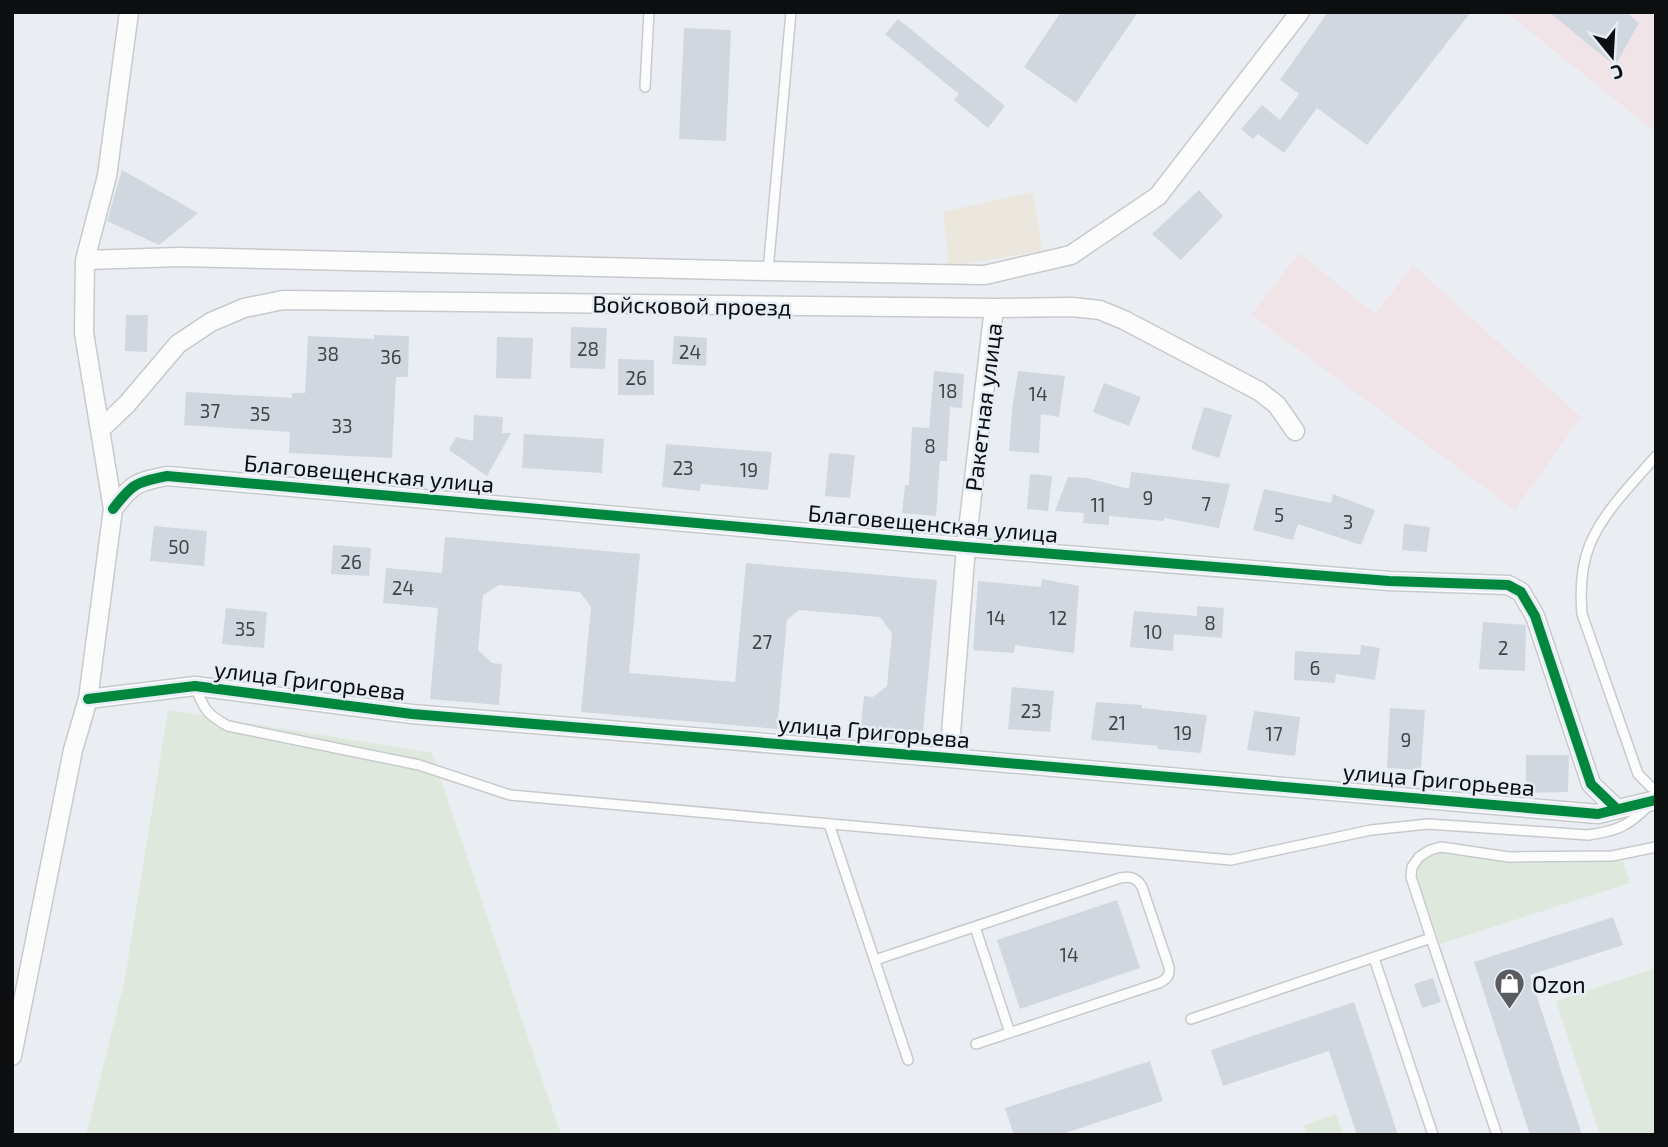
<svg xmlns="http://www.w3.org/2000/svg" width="1668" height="1147" font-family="'Exo 2',sans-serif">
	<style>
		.commercial { fill: #ece7de }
		.industrial { fill: #f0e4e9 }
		.green { fill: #dfe8dd }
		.building { fill: #d0d7df }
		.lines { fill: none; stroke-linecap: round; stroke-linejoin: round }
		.service-casing { stroke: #c7cacc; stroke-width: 12 }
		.minor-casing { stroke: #c7cacc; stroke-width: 21 }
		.service { stroke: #fcfcfd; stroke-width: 9 }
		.minor { stroke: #fcfcfd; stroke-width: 18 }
		.cycleway-casing { stroke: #e7edf5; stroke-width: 15 }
		.cycleway { stroke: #00873e; stroke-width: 10 }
		.labels { text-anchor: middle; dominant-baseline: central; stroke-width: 5; stroke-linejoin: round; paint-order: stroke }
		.number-label { font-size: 19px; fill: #404447 }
		.street-label { font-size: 23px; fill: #0c0e10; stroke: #e7edf5 }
		.poi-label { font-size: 23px; fill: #0c0e10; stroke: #e7edf5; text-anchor: start }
	</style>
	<rect width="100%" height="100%" fill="#eaeef2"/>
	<!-- commercial -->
	<path class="commercial" d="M1033 192 1043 251 949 266 943 212Z"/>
	<!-- industrial -->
	<path class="industrial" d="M1506 12H1656V133Z
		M1299 253 1375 314 1413 265 1581 417 1515 510 1251 315Z"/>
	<!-- green -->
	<path class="green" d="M168 710 432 753 561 1135H86L125 978Z
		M1435 852 1510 863 1623 861 1630 883 1440 944 1417 878 1419 865Z
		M1656 968V1135H1600L1556 1001Z
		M1336 1114 1343 1135H1307L1304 1125Z"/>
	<!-- building -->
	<path class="building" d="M1061 12H1138L1076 103 1024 67Z
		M1328 12H1471L1367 145 1317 108 1284 153 1258 134 1253 139 1241 129 1262 105 1280 120 1299 94 1280 80Z
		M1549 12H1626L1639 23 1615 66Z
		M898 19 1005 106 988 128 954 100 959 94 885 34Z
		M684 28 731 30 726 141 679 139Z
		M122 170 198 213 159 245 107 221Z
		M1199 190 1223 216 1181 260 1152 234Z
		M126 315H148L147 352 125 351Z
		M571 327 607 328 605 369 570 368Z
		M374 335 409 336 408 377H396L392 458 289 453 290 432 184 425 186 392 292 398V393H305L308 336 374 339Z
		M674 336 707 338 706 366 672 364Z
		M497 337 533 338 531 379 496 378Z
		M618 359 654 360V395H618Z
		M934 371 964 374 962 408 950 407 947 461H940L936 516 902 513 905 485H909L912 427 929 428Z
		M1018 371 1065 376 1059 417 1041 414 1039 453 1009 451 1012 410Z
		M1104 383 1141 397 1129 426 1093 412Z
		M1204 407 1232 415 1219 458 1191 449Z
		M474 415 503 417 502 433H511L487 476 449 450 456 437 473 441Z
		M524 434 604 439 602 473 522 468Z
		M666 444 772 452 768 490 701 484 700 491 662 487Z
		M829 453 855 455 850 498 825 496Z
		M1131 472 1230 484 1219 528 1164 518V521L1109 516V525L1083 523 1084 513 1055 511 1068 477 1087 478 1129 489Z
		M1030 474 1052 476 1048 511 1027 509Z
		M1264 489 1331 503 1333 494 1375 510 1361 545 1298 524 1293 540 1253 530Z
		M1404 524 1430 527 1427 552 1402 550Z
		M154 526 207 531 204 566 150 561Z
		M445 537 640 554 629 673 735 682 746 563 937 580 922 742 860 736 864 696 873 697 887 686 892 633 880 617 799 610 787 620 777 729 581 712 591 607 580 592 499 585 483 595 478 650 492 663 502 664 499 705 430 699 438 608 383 603 386 568 442 573Z
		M333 545 371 548 369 576 331 574Z
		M1042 579 1079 586 1074 653 1015 645 1014 653 973 650 978 581 1041 587Z
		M1197 606 1224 608 1222 638 1174 634 1173 651 1130 647 1134 611 1197 616Z
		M226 608 267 612 264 648 222 644Z
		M1483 622 1526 625 1525 671 1479 669Z
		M1361 645 1380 648 1375 680 1336 674 1335 683 1294 680 1295 651 1360 655Z
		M1012 687 1054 691 1050 732 1008 729Z
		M1096 702 1142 705V708L1207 715 1201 753 1157 749 1158 746 1091 740Z
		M1390 708 1425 710 1421 770 1387 768Z
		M1254 711 1300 717 1295 756 1247 750Z
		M1526 755H1569L1568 792 1526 793Z
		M1117 900 1140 968 1020 1009 997 940Z
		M1613 917 1623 945 1530 975 1582 1135H1530L1474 962Z
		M1433 978 1441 1002 1422 1008 1414 984Z
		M1354 1002 1398 1135H1357L1329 1051 1223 1086 1211 1050Z
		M1150 1061 1163 1101 1059 1135H1014L1005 1108Z"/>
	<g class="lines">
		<defs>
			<path id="service" d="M645 87 649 12
				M768 271 791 12
				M1656 456C1633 483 1604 511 1590 544 1581 566 1580 591 1582 614L1638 774 1651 787 1656 789
				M195 686C204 709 206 714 228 726L419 765 510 795 1231 860 1371 830 1428 824 1588 835C1617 831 1629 826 1649 805
				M829 824 908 1060
				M975 927 1010 1033
				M1431 938 1497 1135
				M1374 958 1433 1135
				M875 960 1120 878C1131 876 1137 878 1142 887L1169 967C1170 976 1167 979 1159 983L976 1044
				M1191 1019 1431 938 1411 877 1412 867 1419 857 1430 850 1441 847 1509 857 1612 856 1656 847"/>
			<path id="minor" d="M85 260 180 257 768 271 985 275 1071 255 1158 196 1300 12
				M100 430 127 404 178 344 211 322 244 308 283 300 994 308 1072 307 1100 310 1124 320 1259 391 1277 405 1295 431
				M113 509C132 484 136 482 167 476L966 547 1389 581 1508 585 1521 592 1535 616 1591 784 1617 809
				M88 699 195 686 412 714 949 758 1598 814 1656 800
				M949 758 966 547 994 308
				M12 1056 73 750 88 699 113 509 84 333 85 260 107 176 129 12"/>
		</defs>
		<!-- service casing -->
		<use href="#service" class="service-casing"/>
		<!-- minor casing -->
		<use href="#minor" class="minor-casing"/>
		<!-- service -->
		<use href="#service" class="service"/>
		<!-- minor -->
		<use href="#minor" class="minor"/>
		<defs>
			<path id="cycleway" d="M113 509C132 484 136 482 167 476L966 547 1389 581 1508 585 1521 592 1535 616 1591 784 1617 809
				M88 699 195 686 412 714 949 758 1598 814 1656 800"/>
		</defs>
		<!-- cycleway casing -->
		<use href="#cycleway" class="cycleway-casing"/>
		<!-- cycleway -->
		<use href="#cycleway" class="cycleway"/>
	</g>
	<!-- icons -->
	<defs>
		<symbol id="shop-pin" viewBox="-11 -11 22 30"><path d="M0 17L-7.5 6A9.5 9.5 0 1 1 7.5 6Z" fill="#5a5c5f" stroke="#e7edf5"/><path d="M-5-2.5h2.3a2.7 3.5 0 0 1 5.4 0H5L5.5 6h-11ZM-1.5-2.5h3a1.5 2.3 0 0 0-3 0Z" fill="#fff"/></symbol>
	</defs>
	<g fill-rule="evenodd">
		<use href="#shop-pin" x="1492" y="966" width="35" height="47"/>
	</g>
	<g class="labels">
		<!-- number labels -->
		<g class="number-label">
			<text x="588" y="348">28</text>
			<text x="690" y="351">24</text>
			<text x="328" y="353">38</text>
			<text x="391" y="356">36</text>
			<text x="636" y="377">26</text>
			<text x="948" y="390">18</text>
			<text x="1038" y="393">14</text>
			<text x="210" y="410">37</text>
			<text x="260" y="413">35</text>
			<text x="342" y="425">33</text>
			<text x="930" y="445">8</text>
			<text x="683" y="467">23</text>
			<text x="749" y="469">19</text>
			<text x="1148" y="497">9</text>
			<text x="1206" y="503">7</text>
			<text x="1098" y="504">11</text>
			<text x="1279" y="514">5</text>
			<text x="1348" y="521">3</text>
			<text x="179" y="546">50</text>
			<text x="351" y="561">26</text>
			<text x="403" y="587">24</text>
			<text x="996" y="617">14</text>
			<text x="1058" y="617">12</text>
			<text x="1210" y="622">8</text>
			<text x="245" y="628">35</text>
			<text x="1153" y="631">10</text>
			<text x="762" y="641">27</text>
			<text x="1503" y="647">2</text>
			<text x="1315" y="667">6</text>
			<text x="1031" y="710">23</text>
			<text x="1117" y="722">21</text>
			<text x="1183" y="732">19</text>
			<text x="1274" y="733">17</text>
			<text x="1406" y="739">9</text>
			<text x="1069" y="954">14</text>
		</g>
		<!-- street labels -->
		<g class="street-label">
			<text transform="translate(692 305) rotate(1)">Войсковой проезд</text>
			<text transform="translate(983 407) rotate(-83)">Ракетная улица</text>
			<text transform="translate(369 473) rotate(5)">Благовещенская улица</text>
			<text transform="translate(933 523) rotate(5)">Благовещенская улица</text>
			<text transform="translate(310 680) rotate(7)">улица Григорьева</text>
			<text transform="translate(874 731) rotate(5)">улица Григорьева</text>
			<text transform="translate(1439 779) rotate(5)">улица Григорьева</text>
		</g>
		<!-- poi labels -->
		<g class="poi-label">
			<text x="1532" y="984">Ozon</text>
		</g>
	</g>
	<!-- border -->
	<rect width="1668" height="1147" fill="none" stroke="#0c0e10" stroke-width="28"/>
	<!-- north arrow -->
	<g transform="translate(1612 56) rotate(162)" stroke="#e7edf5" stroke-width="5" paint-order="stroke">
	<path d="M0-5L12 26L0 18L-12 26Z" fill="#0c0e10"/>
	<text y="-10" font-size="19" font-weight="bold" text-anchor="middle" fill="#0c0e10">С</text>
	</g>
</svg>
